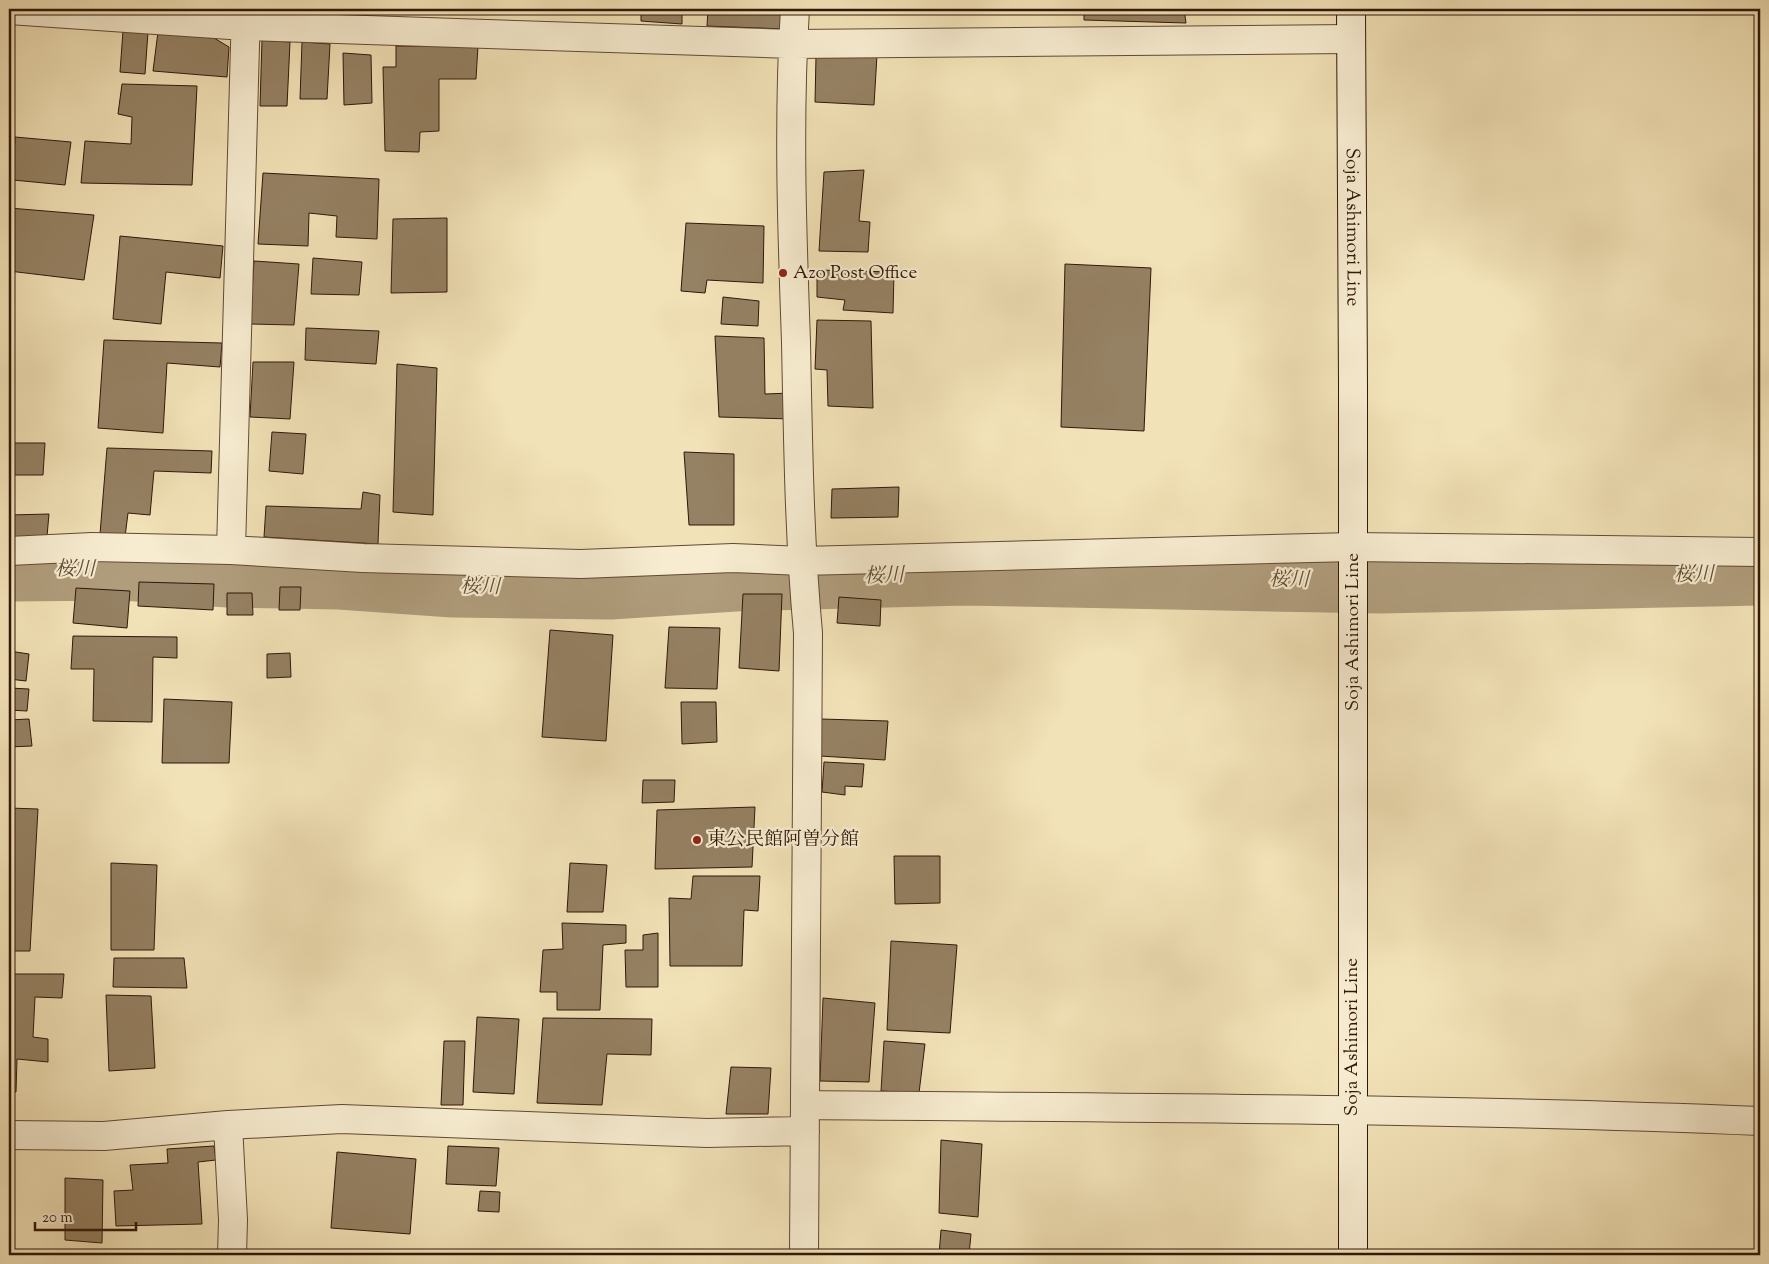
<svg xmlns="http://www.w3.org/2000/svg" width="1769" height="1264" font-family="'Sorts Mill Goudy','Noto Serif JP',serif">
	<style>
		.lines { fill: none; stroke-linecap: round; stroke-linejoin: round }
		.river { stroke: #b09d7c; stroke-width: 61 }
		.building { fill: #958163; stroke: #301709 }
		.street-casing { stroke: #604a34; stroke-width: 30 }
		.secondary-casing { stroke: #301709; stroke-width: 30 }
		.street { stroke: #f7ecd0; stroke-width: 28 }
		.secondary { stroke: #f7ecd0; stroke-width: 28 }
		.poi-dot { fill: #8f2418; stroke: #f7ecd0; stroke-width: 2 }
		.labels { text-anchor: middle; dominant-baseline: central; stroke-width: 4.5; stroke-linejoin: round; paint-order: stroke }
		.street-label { font-size: 19px; fill: #301709; stroke: #f7ecd0 }
		.poi-label { font-size: 19px; fill: #301709; stroke: #f7ecd0; text-anchor: start }
		.water-label { font-size: 20px; font-style: italic; fill: #634d37; stroke: #f7ecd0 }
	</style>
	<rect width="100%" height="100%" fill="#f2e2b7"/>
	<filter id="stains"><feTurbulence type="fractalNoise" baseFrequency=".004" numOctaves="4"/><feColorMatrix values="0 0 0 0 .2 0 0 0 0 .09 0 0 0 0 .02 0 0 0 .5 -.17"/></filter>
	<radialGradient id="worn" r=".72"><stop offset=".6" stop-color="#630" stop-opacity="0"/><stop offset="1" stop-color="#630" stop-opacity=".3"/></radialGradient>
	<g class="lines">
		<!-- river -->
		<path class="river" d="M9 571 122 570 229 577 340 579 453 587 610 589 735 581 964 575 1380 583 1760 575"/>
	</g>
	<!-- building -->
	<path class="building" d="M266 9H312V12H266Z
		M641 9H682V24L641 21Z
		M708 9H784V29L707 26Z
		M1084 9H1184L1186 23 1084 20Z
		M123 31 148 32 145 74 120 72Z
		M158 32 214 38 229 47 227 77 153 71Z
		M262 40 290 42 287 106H260Z
		M302 42 330 44 327 99H300Z
		M396 46H478L476 79H439V131L420 132 419 152 385 151 383 67H396Z
		M343 53 371 55 372 103 344 105Z
		M877 55 874 105 815 102 816 56Z
		M122 84 197 86 192 185 81 183 85 141 131 144 132 117 118 114Z
		M15 137 71 142 65 185 13 180Z
		M864 170 859 221 870 222 868 252 819 251 824 172Z
		M263 173 379 179 377 239 336 237 337 216 309 213 308 246 258 244Z
		M9 208 94 215 84 280 9 271Z
		M447 218V292L391 293 393 219Z
		M686 223 764 226 763 283 707 280 705 293 681 291Z
		M120 236 223 246 220 278 166 272 161 324 113 319Z
		M313 258 362 262 359 295 311 294Z
		M254 261 299 264 294 325 250 324Z
		M1065 264 1151 268 1144 431 1061 427Z
		M817 270 894 272 893 313 843 310 845 300 817 297Z
		M723 297 759 301 758 326 721 324Z
		M817 320 871 321 873 408 828 406 827 370 815 369Z
		M306 328 379 331 376 364 305 360Z
		M715 336 764 338 765 394 791 393 792 419 719 417Z
		M104 340 222 343 220 367 167 363 163 433 98 428Z
		M253 362H294L290 419 250 417Z
		M397 364 437 368 433 515 393 512Z
		M9 391H14L10 436H9Z
		M272 432 306 434 303 474 269 471Z
		M9 443H45L43 475H9Z
		M107 448 212 451 211 473 154 471 150 515 128 513 125 537 100 534Z
		M684 452 734 454V525H689Z
		M899 487 898 517 831 518 832 489Z
		M363 492 380 495 378 544 264 537 266 506 361 509Z
		M49 514 47 536 9 538V515Z
		M139 582 214 584 213 610 138 606Z
		M280 587H301L300 610H279Z
		M76 588 130 591 127 628 73 623Z
		M227 593H252L253 615H227Z
		M743 594H782L779 671 739 668Z
		M839 597 881 600 880 626 837 623Z
		M669 627 720 628 717 689 665 688Z
		M550 630 613 635 606 741 542 737Z
		M73 636 177 637V658L153 657 152 722 93 721 94 669H71Z
		M9 651 29 654 26 681 9 679Z
		M290 653 291 677 267 678V654Z
		M9 688 29 689 27 711 9 710Z
		M164 699 232 702 229 763H162Z
		M681 702H716L717 742 682 744Z
		M29 719 32 746 9 747V720Z
		M821 719 888 721 885 760 820 756Z
		M824 762 864 764 862 787 845 786V795L822 792Z
		M643 780H675L674 802 642 803Z
		M755 807 752 867 655 869 657 810Z
		M9 808 38 809 30 951H9Z
		M894 856H940V903L895 904Z
		M111 863 157 865 154 950H111Z
		M570 863 607 865 603 912H567Z
		M693 876H760L758 911 744 910 742 966H670L669 898 691 899Z
		M562 923 626 925V943L603 945 600 1010H557V992H540L543 950 563 949Z
		M658 933V987H626L625 950H643V935Z
		M891 941 957 945 950 1033 887 1030Z
		M114 958H184L187 988 113 987Z
		M9 974H64L62 998 35 997 33 1037 48 1039V1062L17 1059 16 1092 9 1091Z
		M106 995 151 996 155 1068 109 1071Z
		M823 998 875 1003 869 1082 820 1081Z
		M477 1017 519 1019 514 1094 473 1092Z
		M543 1018 652 1019 651 1055 607 1054 602 1105 537 1103Z
		M444 1041H465L463 1105H441Z
		M884 1041 925 1044 919 1093 881 1091Z
		M731 1067 771 1068 768 1114H726Z
		M941 1140 982 1144 978 1217 939 1213Z
		M214 1146 216 1160 198 1162 202 1224 116 1226 114 1191 133 1190 130 1165 168 1163 167 1149Z
		M448 1146 499 1148 496 1186 446 1184Z
		M337 1152 416 1159 410 1234 331 1228Z
		M65 1178 103 1180 102 1243 65 1240Z
		M480 1191 500 1192 499 1212 478 1211Z
		M941 1230 971 1234 969 1255H939Z"/>
	<g class="lines">
		<defs>
			<path id="street" d="M795 9C788 119 792 231 796 342 798 439 799 536 808 633L804 1255
				M9 10 245 26 793 44 1351 39
				M231 550 246 9
				M9 551 92 547 231 550 363 558 581 564 733 558 802 561 1353 547 1760 552
				M805 1105C1123 1108 1442 1108 1760 1121
				M228 1125 233 1220 232 1255
				M9 1135 104 1136 228 1125 342 1119 707 1133 805 1131"/>
			<g id="secondary">
				<path id="s1" d="M1351 9 1353 385V1255"/>
			</g>
		</defs>
		<!-- street casing -->
		<use href="#street" class="street-casing"/>
		<!-- secondary casing -->
		<use href="#secondary" class="secondary-casing"/>
		<!-- street -->
		<use href="#street" class="street"/>
		<!-- secondary -->
		<use href="#secondary" class="secondary"/>
	</g>
	<!-- markers -->
	<g class="poi-dot">
		<circle cx="783" cy="273" r="5"/>
		<circle cx="697" cy="840" r="5"/>
	</g>
	<g class="labels">
		<!-- street labels -->
		<g class="street-label">
			<text stroke="none"><textPath href="#s1" startOffset="218">Soja Ashimori Line</textPath></text>
			<text transform="translate(1353 632) rotate(-90)">Soja Ashimori Line</text>
			<text transform="translate(1352 1037) rotate(-90)">Soja Ashimori Line</text>
		</g>
		<!-- poi labels -->
		<g class="poi-label">
			<text x="793" y="273">Azo Post Office</text>
			<text x="707" y="840">東公民館阿曽分館</text>
		</g>
		<!-- water labels -->
		<g class="water-label">
			<text x="75" y="570">桜川</text>
			<text transform="translate(1694 576) rotate(-1)">桜川</text>
			<text transform="translate(884 577) rotate(-2)">桜川</text>
			<text transform="translate(1289 581) rotate(1)">桜川</text>
			<text transform="translate(480 588) rotate(1)">桜川</text>
		</g>
	</g>
	<!-- margin -->
	<rect width="1769" height="1264" fill="none" stroke="#f2e2b7" stroke-width="30"/>
	<rect x="10" y="10" width="1749" height="1244" fill="none" stroke="#301709" stroke-width="2.5"/>
	<rect x="15" y="15" width="1739" height="1234" fill="none" stroke="#301709"/>
	<!-- scale -->
	<path d="M35 1222v8h101v-8" fill="none" stroke="#301709" stroke-width="2.5"/>
	<text x="42" y="1222" font-size="15" fill="#301709" stroke="#f7ecd0" stroke-width="4" paint-order="stroke">20 m</text>
	<rect width="100%" height="100%" filter="url(#stains)"/>
	<rect width="100%" height="100%" fill="url(#worn)"/>
</svg>
